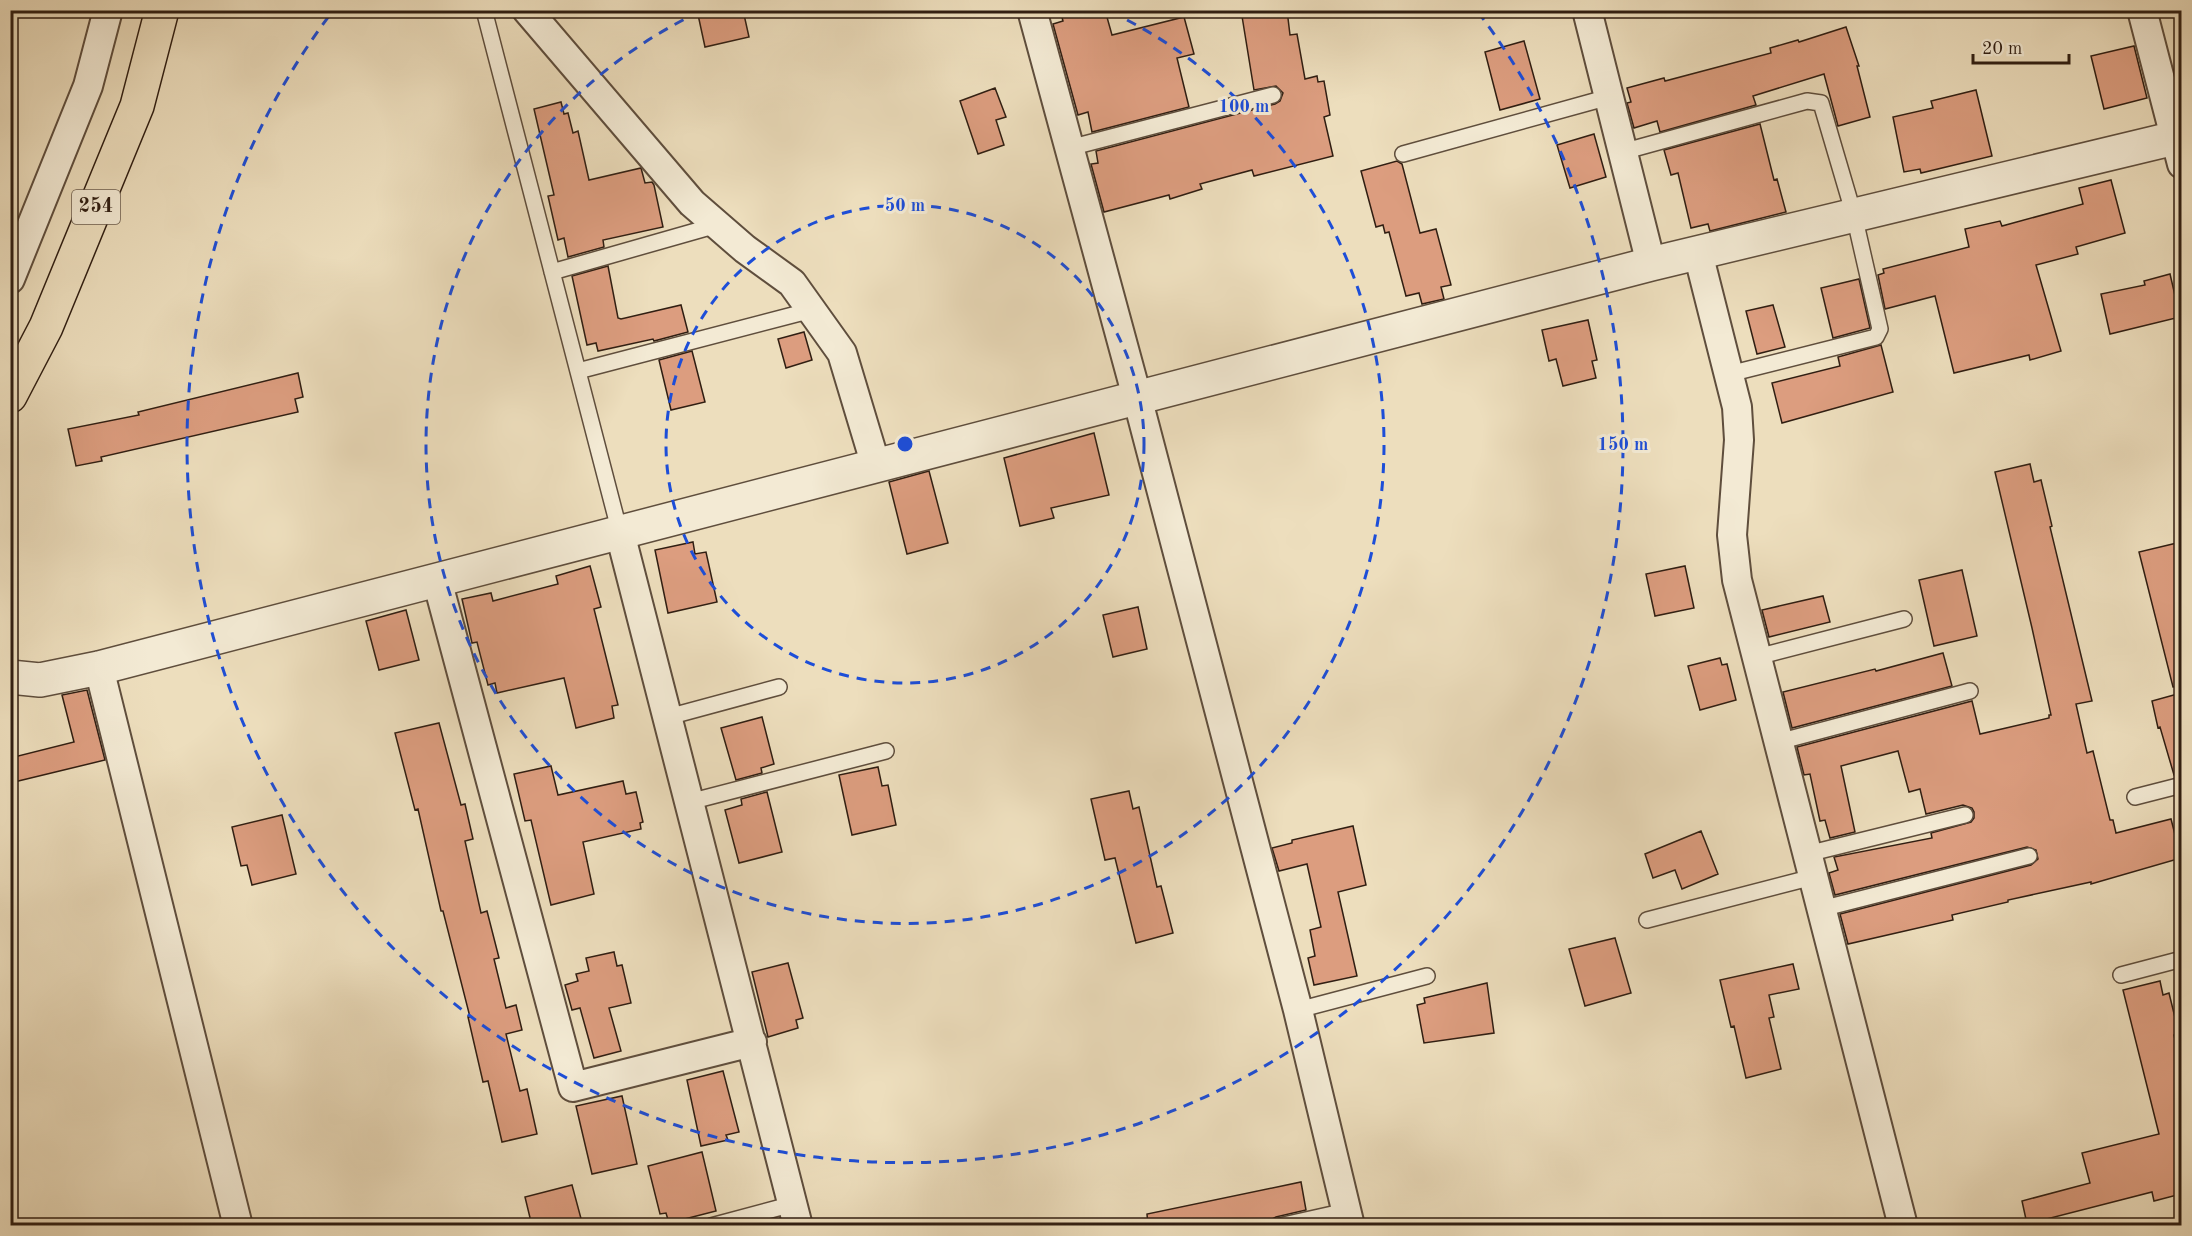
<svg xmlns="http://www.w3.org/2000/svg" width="2192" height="1236" font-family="'Old Standard TT',serif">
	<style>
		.building { fill: #dc9d7f; stroke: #301e12; stroke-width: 1.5 }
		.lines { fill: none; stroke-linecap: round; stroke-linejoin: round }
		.service-casing { stroke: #5f4e3d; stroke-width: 18 }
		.minor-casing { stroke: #5f4e3d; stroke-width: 32 }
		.tertiary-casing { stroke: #5f4e3d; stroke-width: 36 }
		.trunk-casing { stroke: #301e12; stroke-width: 36 }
		.service { stroke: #f3ead4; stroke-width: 15 }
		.minor { stroke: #f3ead4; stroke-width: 28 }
		.tertiary { stroke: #f3ead4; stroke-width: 33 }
		.trunk { stroke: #eddebd; stroke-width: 33 }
		.ring { fill: none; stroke: #1d4ed8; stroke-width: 3; stroke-dasharray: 10 8 }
		.labels { text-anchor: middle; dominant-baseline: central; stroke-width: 6; stroke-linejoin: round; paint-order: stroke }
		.shield { fill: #f3ead4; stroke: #6a5b4c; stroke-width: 1.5 }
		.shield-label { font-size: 20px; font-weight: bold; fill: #301e12 }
		.centre { fill: #1d4ed8; stroke: #f3ead4; stroke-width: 3 }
		.ring-label { font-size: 18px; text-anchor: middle; font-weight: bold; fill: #1d4ed8; stroke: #f3ead4; stroke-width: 6; stroke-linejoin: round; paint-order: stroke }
	</style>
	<rect width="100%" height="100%" fill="#eddebd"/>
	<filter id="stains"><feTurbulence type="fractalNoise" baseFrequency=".00333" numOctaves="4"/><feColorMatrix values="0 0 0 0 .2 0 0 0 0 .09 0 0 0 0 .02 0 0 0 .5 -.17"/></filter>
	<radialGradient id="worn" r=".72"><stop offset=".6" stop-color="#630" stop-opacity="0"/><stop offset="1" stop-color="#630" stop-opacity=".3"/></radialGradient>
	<!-- building -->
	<path class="building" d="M697 10H743L749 37 705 47Z
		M1060 10H1105L1112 35 1184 17 1194 54 1177 58 1189 107 1092 132 1088 112 1078 115 1053 24 1063 21Z
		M1241 10H1287L1290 35 1297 34 1305 79 1317 76 1318 82 1324 81 1330 115 1324 117 1333 156 1254 176 1252 170 1200 184 1202 189 1170 199 1169 195 1104 212 1091 164 1098 163 1096 151 1275 104 1280 101 1283 93 1276 86 1254 90Z
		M1846 27 1859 66H1857L1870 117 1838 126 1824 74 1753 96 1756 105 1660 132 1657 121 1634 128 1627 103 1631 102 1627 88 1664 78 1665 81 1771 53 1770 48 1798 40 1799 42Z
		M1524 41 1540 99 1500 110 1485 52Z
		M2134 46 2147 98 2104 109 2091 56Z
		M995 88 1006 117 996 120 1004 145 978 154 960 101Z
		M1976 90 1992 156 1921 173 1920 169 1904 172 1893 117 1933 108 1931 101Z
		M561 102 564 114 568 113 573 133 578 131 589 180 641 168 645 183 652 182 654 185 663 227 603 240 604 247 568 257 564 238 558 240 548 196 554 195 534 109Z
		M1760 124 1774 180 1777 179 1786 212 1710 231 1708 224 1691 228 1678 173 1671 175 1664 150Z
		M1594 134 1606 177 1570 188 1557 145Z
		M1397 161 1402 164 1420 233 1436 229 1451 285 1441 287 1444 299 1422 304 1419 293 1406 296 1389 232 1385 233 1383 225 1376 227 1361 171Z
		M2111 180 2125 233 2076 247 2078 254 2036 265 2061 351 2030 360 2029 355 1954 373 1935 296 1885 309 1878 275 1884 273 1883 269 1969 247 1965 229 2000 221 2002 226 2083 204 2079 188Z
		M608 266 618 318 621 319 681 305 688 332 654 341 653 339 598 351 596 343 587 345 572 276Z
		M2170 274 2180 317 2110 334 2101 294 2145 285 2144 281Z
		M1859 279 1870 328 1833 338 1821 288Z
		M1773 305 1785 347 1757 354 1746 311Z
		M1588 320 1597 360 1592 361 1596 378 1563 386 1556 359 1549 361 1542 330Z
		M804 332 812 360 786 368 778 339Z
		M1881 345 1893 392 1782 423 1772 383 1840 366 1838 357Z
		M692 351 705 402 671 410 659 360Z
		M298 373 303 397 295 399 298 412 101 457 102 461 76 466 68 429 139 415 138 412Z
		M1094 433 1109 495 1051 508 1054 518 1020 526 1004 458Z
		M2030 464 2034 482 2041 480 2052 526 2050 527 2092 701 2076 704 2087 753 2093 751 2110 820H2113L2116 833 2171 819 2181 858 2091 884V882L2008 900V902L1952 915 1953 920 1848 944 1840 914 2031 865 2038 859 2036 850 2027 847 1835 895 1829 873 1838 870 1834 857 1932 838 1931 833 1971 822 1974 818V812L1972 808 1963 805 1926 814 1920 789 1909 792 1898 751 1841 766 1855 832 1830 838 1825 820 1820 821 1810 774 1804 775 1797 747 1972 701 1980 734 2049 718V715H2051L2032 628 1995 472Z
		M929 471 948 543 907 554 889 482Z
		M693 542 695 554 706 552 717 602 668 613 655 550Z
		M2181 542V686L2173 687 2139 552Z
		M590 566 601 607 594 609 618 705 612 706 614 718 576 728 564 678 497 693 495 683 488 685 477 642 472 643 462 599 491 593 493 601 558 584 556 576Z
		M1685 566 1694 608 1655 616 1646 574Z
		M1962 570 1977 636 1934 646 1919 580Z
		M1823 596 1830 622 1769 637 1762 610Z
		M1138 607 1147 649 1113 657 1103 615Z
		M406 610 419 660 379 670 366 621Z
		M1943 653 1952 686 1792 728 1783 692 1875 669 1876 671Z
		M1720 658 1722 665 1727 664 1736 700 1700 710 1688 666Z
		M87 690 105 760 10 783V758L74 742 62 695Z
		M2181 693V774L2174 775 2160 727 2158 728 2152 701Z
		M762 717 774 764 761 768 762 773 736 780 721 728Z
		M439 723 461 805 465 804 473 839 465 841 481 913 487 911 499 958 494 959 506 1008 516 1005 522 1030 506 1034 520 1091 527 1089 537 1134 502 1142 488 1081 483 1082 468 1017H470L443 911H441L418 809 415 810 395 733Z
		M551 766 558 795 623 781 626 794 636 792 643 822 640 823 641 829 583 842 594 894 551 905 531 820 525 821 514 774Z
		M878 767 882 786 888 785 896 825 852 835 839 775Z
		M1129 791 1133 809 1139 807 1157 887 1161 886 1173 933 1136 943 1115 858 1105 860 1091 799Z
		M767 792 782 852 739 863 725 810 742 805 741 799Z
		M282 815 296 874 252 885 247 865 241 866 232 827Z
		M1353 826 1366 885 1338 892 1357 976 1314 985 1308 958 1315 956 1310 930 1321 927 1307 864 1279 871 1272 848 1292 843V840Z
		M1701 831 1718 874 1682 889 1675 870 1653 878 1645 854Z
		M1615 938 1631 993 1585 1006 1569 949Z
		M614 952 617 966 622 965 631 1003 609 1008 621 1051 594 1058 580 1008 572 1010 565 985 578 981 576 974 589 971 586 958Z
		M788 963 803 1018 796 1020 798 1028 768 1037 752 972Z
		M1793 964 1799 989 1769 995 1774 1017 1769 1018 1781 1069 1746 1078 1734 1026 1731 1027 1720 980Z
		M2160 981 2163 995 2169 993 2179 1034 2174 1035 2181 1066V1194L2154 1201 2152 1192 2027 1224 2022 1201 2090 1183 2082 1153 2159 1134 2123 990Z
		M1487 983 1494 1033 1424 1043 1417 1005 1425 1003 1424 998Z
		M723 1071 739 1132 726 1135 728 1140 701 1146 687 1080Z
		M622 1096 637 1164 592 1174 576 1106Z
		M702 1152 716 1211 669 1223 666 1213 660 1214 648 1166Z
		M1301 1182 1306 1210 1276 1217 1272 1219 1270 1226H1148L1147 1214Z
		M572 1185 583 1226H532L525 1197Z"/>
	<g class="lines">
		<defs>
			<path id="service" d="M484 10 620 533
				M1069 148 1273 95
				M1622 152 1807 101 1821 103 1854 215 1880 329 1876 337 1729 374
				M1403 154 1609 97
				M552 272 717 225
				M578 371 812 310
				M1757 657 1904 619
				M668 717 779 687
				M1778 742 1970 691
				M2135 797 2182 785
				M689 802 886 751
				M1807 854 1965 815
				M1821 909 2029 856
				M1647 920 1813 877
				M2121 975 2182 959
				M1298 1010 1427 976
				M711 1226 793 1204
				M1279 1226 1346 1211"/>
			<path id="minor" d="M527 10 692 203 745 249 792 283 842 353 876 466
				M1032 10 1137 397 1298 1010 1350 1226
				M1587 10 1651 264
				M2142 10 2182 164
				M1698 253 1737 407 1739 440 1732 535 1737 580 1903 1226
				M10 279 88 86 108 10
				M620 533 798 1226
				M437 580 573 1087 752 1042
				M99 668 238 1226"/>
			<path id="tertiary" d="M10 677 40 680 99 668 1651 264 2175 138 2182 132"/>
			<path id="trunk" d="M10 396 46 327 137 106 162 10"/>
		</defs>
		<!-- service casing -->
		<use href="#service" class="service-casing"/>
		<!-- minor casing -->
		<use href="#minor" class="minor-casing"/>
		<!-- tertiary casing -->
		<use href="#tertiary" class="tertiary-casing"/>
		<!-- trunk casing -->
		<use href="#trunk" class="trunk-casing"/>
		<!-- service -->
		<use href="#service" class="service"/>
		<!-- minor -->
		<use href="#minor" class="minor"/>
		<!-- tertiary -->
		<use href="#tertiary" class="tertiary"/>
		<!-- trunk -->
		<use href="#trunk" class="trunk"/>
	</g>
	<!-- distance rings -->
	<g class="ring">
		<circle cx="905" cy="444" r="239"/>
		<path d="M1111 12A479 479 0 1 1 699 12"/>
		<path d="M1478 12A718 718 0 1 1 332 12"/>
	</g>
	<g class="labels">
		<!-- shield labels -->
		<rect class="shield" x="72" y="190" width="48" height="34" rx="4.5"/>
		<g class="shield-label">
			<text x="96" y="207">254</text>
		</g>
	</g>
	<circle cx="905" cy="444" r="9" class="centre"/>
	<g class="ring-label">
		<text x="1244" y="112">100 m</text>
		<text x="905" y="211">50 m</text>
		<text x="1623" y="450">150 m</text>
	</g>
	<!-- margin -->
	<rect width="2192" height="1236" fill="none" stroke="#eddebd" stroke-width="36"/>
	<rect x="12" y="12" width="2168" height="1212" fill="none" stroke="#301e12" stroke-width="3"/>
	<rect x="18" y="18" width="2156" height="1200" fill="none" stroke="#301e12" stroke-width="1.5"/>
	<!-- scale -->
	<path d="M1973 54v9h96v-9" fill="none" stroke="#301e12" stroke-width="3"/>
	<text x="1982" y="54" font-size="18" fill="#301e12" stroke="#f3ead4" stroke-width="4.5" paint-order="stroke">20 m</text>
	<rect width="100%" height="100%" filter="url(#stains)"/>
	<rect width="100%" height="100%" fill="url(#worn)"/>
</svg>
